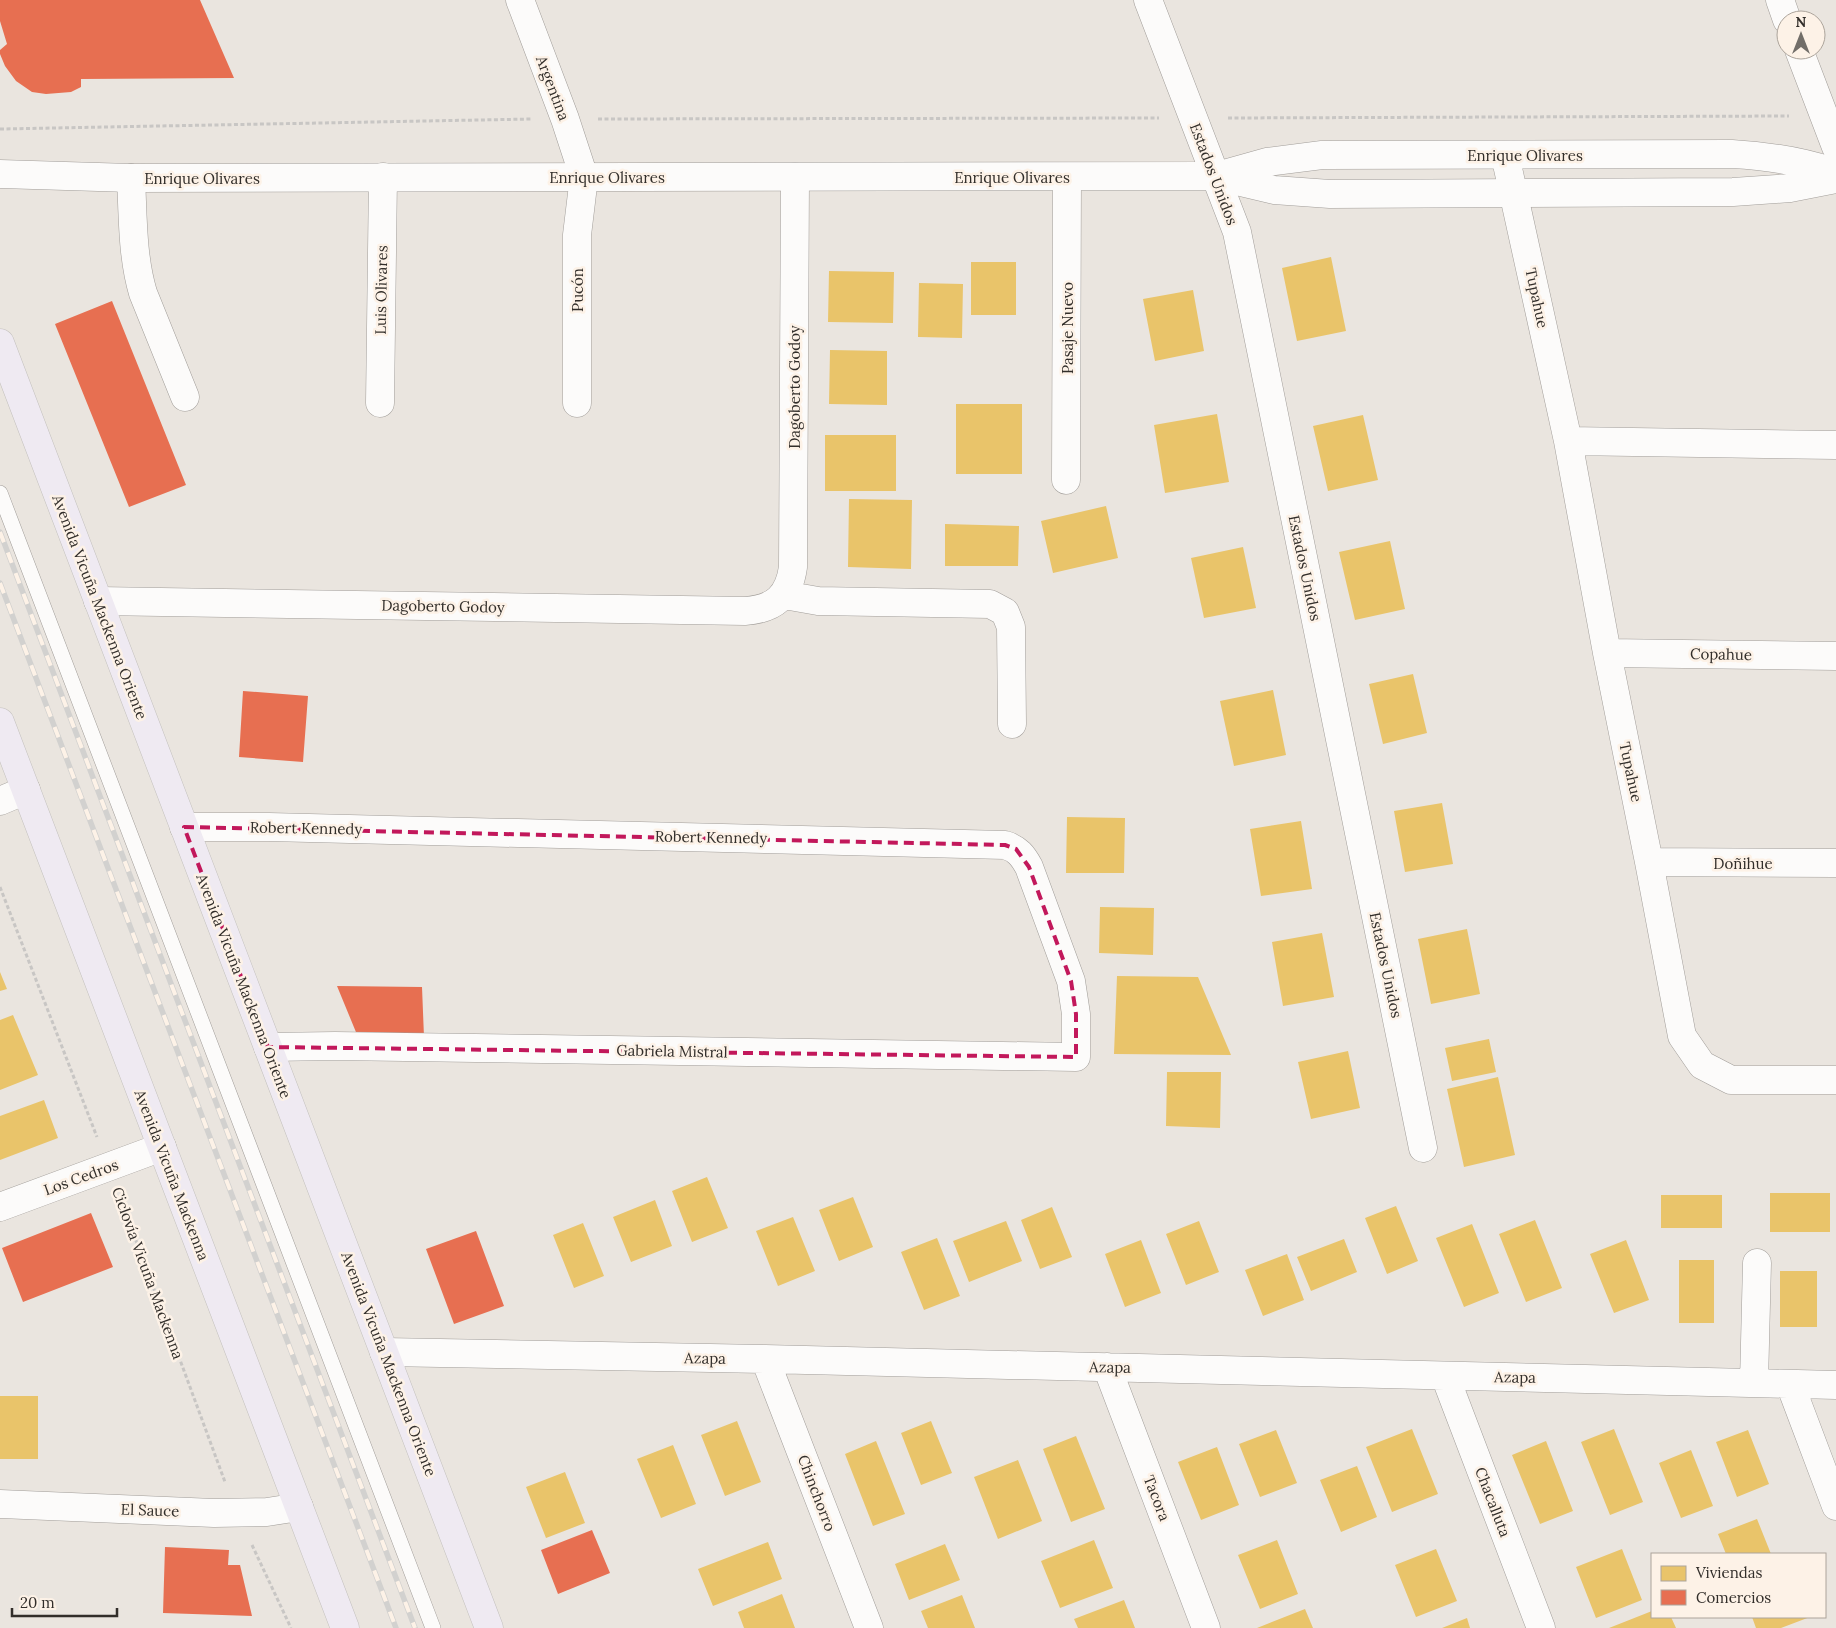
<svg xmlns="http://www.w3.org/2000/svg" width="1836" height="1628" font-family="Lora,serif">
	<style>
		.homes { fill: #e9c46a }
		.shops { fill: #e76f51 }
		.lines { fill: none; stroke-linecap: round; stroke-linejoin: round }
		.lane-casing { stroke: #a19d99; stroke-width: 16 }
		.street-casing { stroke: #a19d99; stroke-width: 29 }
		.secondary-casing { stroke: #a19d99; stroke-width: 29 }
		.primary-casing { stroke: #c3c0bd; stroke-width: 29 }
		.path { stroke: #c8c6c4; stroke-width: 3; stroke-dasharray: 4 2.5; stroke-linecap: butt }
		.lane { stroke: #fcfbfa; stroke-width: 15 }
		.street { stroke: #fcfbfa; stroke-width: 28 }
		.secondary { stroke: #fcfbfa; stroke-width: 28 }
		.primary { stroke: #efeaf2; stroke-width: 28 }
		.rail-casing { stroke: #d2d1cf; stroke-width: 5.5 }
		.rail { stroke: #fdf2e7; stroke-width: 4; stroke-dasharray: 11; stroke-linecap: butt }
		.marked { fill: none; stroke: #c2185b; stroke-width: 4; stroke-dasharray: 10 6; stroke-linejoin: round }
		.labels { text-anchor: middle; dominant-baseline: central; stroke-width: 5; stroke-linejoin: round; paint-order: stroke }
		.street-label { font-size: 15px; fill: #322e2a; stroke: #fdf2e7 }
	</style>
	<rect width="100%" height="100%" fill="#eae5df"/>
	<!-- homes -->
	<path class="homes" d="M1331 257 1346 331 1297 341 1282 268Z
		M971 262H1016V315H971Z
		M829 271 894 272 893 323 828 322Z
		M919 283 963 284 962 338 918 337Z
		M1193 290 1204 351 1155 361 1143 299Z
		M830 350 887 351V405L829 404Z
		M956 404H1022V474H956Z
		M1217 414 1229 482 1165 493 1154 425Z
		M1363 415 1378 480 1328 491 1313 426Z
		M825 435H896V491H825Z
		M849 499 912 500 911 569 848 567Z
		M1106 506 1118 558 1053 573 1041 521Z
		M945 524 1019 526 1018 566H945Z
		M1390 541 1405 609 1355 620 1339 552Z
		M1243 547 1256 608 1204 618 1191 558Z
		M1413 674 1427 733 1383 744 1369 684Z
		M1273 690 1286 755 1234 766 1220 701Z
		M1442 803 1453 864 1405 872 1394 811Z
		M1067 817 1125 818 1124 873H1066Z
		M1301 821 1312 889 1261 896 1250 829Z
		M1100 907 1154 908 1153 955 1099 953Z
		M1467 929 1480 994 1431 1004 1418 939Z
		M1322 933 1334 997 1283 1006 1272 942Z
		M0 972 7 989 0 991Z
		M1117 976 1198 977 1231 1055 1114 1054Z
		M13 1015 38 1075 0 1090V1020Z
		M1489 1039 1496 1072 1452 1081 1445 1048Z
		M1348 1051 1360 1108 1311 1119 1298 1062Z
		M1167 1072H1221L1220 1128 1166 1126Z
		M1498 1077 1515 1155 1464 1167 1447 1089Z
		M44 1100 58 1138 0 1160V1116Z
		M707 1177 728 1228 692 1242 672 1191Z
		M1770 1193H1830V1232H1770Z
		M1661 1195H1722V1228H1661Z
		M853 1197 873 1247 839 1261 819 1210Z
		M655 1200 672 1246 631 1262 613 1217Z
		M1396 1206 1418 1261 1387 1274 1365 1218Z
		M1052 1207 1072 1257 1040 1269 1021 1220Z
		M793 1217 815 1271 778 1286 756 1231Z
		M1535 1220 1562 1288 1526 1302 1499 1234Z
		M1006 1221 1022 1261 969 1282 953 1241Z
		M1199 1221 1219 1272 1186 1285 1166 1234Z
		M583 1223 604 1276 574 1288 553 1235Z
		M1472 1224 1499 1293 1464 1307 1436 1238Z
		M937 1238 960 1296 924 1310 901 1252Z
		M1344 1239 1357 1272 1311 1291 1297 1257Z
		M1141 1240 1161 1293 1125 1307 1105 1254Z
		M1626 1240 1649 1300 1614 1313 1590 1254Z
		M1287 1254 1304 1300 1263 1316 1245 1270Z
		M1679 1260H1714V1323H1679Z
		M1780 1271H1817V1327H1780Z
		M0 1396H38V1459H0Z
		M737 1421 761 1482 725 1496 701 1435Z
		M931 1421 952 1473 921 1485 901 1433Z
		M1412 1429 1438 1494 1392 1512 1366 1447Z
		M1614 1429 1643 1502 1610 1515 1581 1442Z
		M1276 1430 1297 1483 1260 1497 1239 1444Z
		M1748 1430 1769 1484 1737 1497 1716 1442Z
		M1076 1436 1105 1509 1071 1522 1043 1449Z
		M876 1441 905 1514 873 1526 845 1454Z
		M1546 1441 1573 1511 1540 1524 1512 1455Z
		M673 1445 696 1504 661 1518 637 1459Z
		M1217 1447 1239 1505 1201 1520 1178 1462Z
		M1691 1450 1713 1506 1681 1518 1659 1463Z
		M1018 1460 1042 1521 998 1539 974 1477Z
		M1357 1466 1377 1517 1341 1532 1320 1480Z
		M565 1472 585 1523 546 1538 526 1487Z
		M1757 1519 1771 1554H1726L1718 1534Z
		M1094 1540 1113 1588 1060 1608 1041 1561Z
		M1277 1540 1298 1594 1260 1609 1238 1555Z
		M768 1542 782 1579 713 1606 698 1569Z
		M945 1544 960 1580 909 1600 895 1564Z
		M1436 1549 1457 1601 1416 1617 1395 1565Z
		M1622 1549 1642 1600 1596 1618 1576 1567Z
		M782 1594 795 1628H744L738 1612Z
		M962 1595 975 1628H928L921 1611Z
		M1124 1600 1135 1628H1078L1074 1619Z
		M1305 1609 1313 1628H1257Z
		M1652 1611V1617H1671L1676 1628H1609Z
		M1752 1617H1810L1781 1628H1756Z
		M1467 1618 1470 1628H1442Z"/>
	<!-- shops -->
	<path class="shops" d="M0 0H200L234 78 81 79V87L71 92 46 94 32 92 16 81 5 66 0 54V50L7 44 0 21Z
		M112 301 186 485 129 507 55 324Z
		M243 691 308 696 303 762 239 757Z
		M337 986 422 987 424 1037H358Z
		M91 1213 113 1267 23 1302 2 1248Z
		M476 1231 504 1306 454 1324 426 1249Z
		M592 1530 610 1573 558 1594 541 1550Z
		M165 1547 229 1550 228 1565H240L252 1616 163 1613Z"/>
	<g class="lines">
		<defs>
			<path id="lane" d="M0 493 433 1628"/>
			<path id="street" d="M520 0 565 119 584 177 577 235V403
				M1148 0 1237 232 1423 1148
				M1780 0 1787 20
				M1799 50 1836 147
				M1505 155 1568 441 1607 653 1649 862 1682 1036 1702 1065 1731 1080H1836
				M131 178C133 216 132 256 143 293L185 397
				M380 403 383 177
				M1568 441 1836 445
				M1066 480 1067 177
				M784 595 818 601 990 604 1005 612 1011 627 1012 724
				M98 601 745 611C775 609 789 596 793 567L795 177
				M1607 653 1836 656
				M0 801 26 790
				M184 827H269L1005 845C1018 849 1023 856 1029 867L1071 981 1076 1014V1057L335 1046 268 1047
				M1649 862 1836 863
				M0 1207 162 1147
				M384 1352 765 1359 1836 1385
				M765 1359 869 1628
				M1107 1367 1206 1628
				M1445 1376 1541 1628
				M1754 1383 1757 1263
				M1790 1384 1836 1506
				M0 1504 214 1513 267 1512 299 1507"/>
			<path id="secondary" d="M0 174 131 178 1215 176 1274 190 1330 194 1733 192 1790 188 1836 179
				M1217 176 1267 162 1322 155 1732 154C1768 156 1802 161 1836 173"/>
			<path id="primary" d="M0 343 489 1628
				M0 722 345 1628"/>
		</defs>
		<!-- lane casing -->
		<use href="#lane" class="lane-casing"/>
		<!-- street casing -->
		<use href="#street" class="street-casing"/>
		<!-- secondary casing -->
		<use href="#secondary" class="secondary-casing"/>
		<!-- primary casing -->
		<use href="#primary" class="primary-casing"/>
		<!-- path -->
		<path class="path" d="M1228 118 1789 116
			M598 119 1159 118
			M0 129 532 119
			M0 887 97 1137
			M120 1197 225 1482
			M252 1545 291 1628"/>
		<!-- lane -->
		<use href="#lane" class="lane"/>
		<!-- street -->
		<use href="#street" class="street"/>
		<!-- secondary -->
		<use href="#secondary" class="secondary"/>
		<!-- primary -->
		<use href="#primary" class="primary"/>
		<defs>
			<path id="rail" d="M0 532 415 1628
				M0 583 396 1628"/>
		</defs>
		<!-- rail casing -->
		<use href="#rail" class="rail-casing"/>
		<!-- rail -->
		<use href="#rail" class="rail"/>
	</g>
	<!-- marked area -->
	<path class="marked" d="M184 827 1005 845 1016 849 1029 867 1071 981 1076 1014V1057L268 1047Z"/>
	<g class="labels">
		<!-- street labels -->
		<g class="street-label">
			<text transform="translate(553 88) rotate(69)">Argentina</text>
			<text x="1525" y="155">Enrique Olivares</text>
			<text transform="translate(1214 174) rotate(69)">Estados Unidos</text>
			<text x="607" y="177">Enrique Olivares</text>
			<text x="1012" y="177">Enrique Olivares</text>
			<text x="202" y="178">Enrique Olivares</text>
			<text transform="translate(381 290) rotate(-89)">Luis Olivares</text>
			<text transform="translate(577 290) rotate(-90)">Pucón</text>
			<text transform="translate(1537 298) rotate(78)">Tupahue</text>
			<text transform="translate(1067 328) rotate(-90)">Pasaje Nuevo</text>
			<text transform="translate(794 387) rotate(-90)">Dagoberto Godoy</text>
			<text transform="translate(1305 568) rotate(78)">Estados Unidos</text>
			<text transform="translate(443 606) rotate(1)">Dagoberto Godoy</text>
			<text transform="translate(100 607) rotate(69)">Avenida Vicuña Mackenna Oriente</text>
			<text transform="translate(1721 654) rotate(1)">Copahue</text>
			<text transform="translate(1631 772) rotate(78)">Tupahue</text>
			<text transform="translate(306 828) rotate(1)">Robert Kennedy</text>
			<text transform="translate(711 837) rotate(1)">Robert Kennedy</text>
			<text x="1743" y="863">Doñihue</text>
			<text transform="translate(1386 965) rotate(78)">Estados Unidos</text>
			<text transform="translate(244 986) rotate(69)">Avenida Vicuña Mackenna Oriente</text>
			<text transform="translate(672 1051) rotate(1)">Gabriela Mistral</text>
			<text transform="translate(172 1175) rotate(69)">Avenida Vicuña Mackenna</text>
			<text transform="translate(81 1177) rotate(-20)">Los Cedros</text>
			<text transform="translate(148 1273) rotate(70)">Ciclovía Vicuña Mackenna</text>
			<text transform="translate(705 1358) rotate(1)">Azapa</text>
			<text transform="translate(389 1364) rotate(69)">Avenida Vicuña Mackenna Oriente</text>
			<text transform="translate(1110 1367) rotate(1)">Azapa</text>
			<text transform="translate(1515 1377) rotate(1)">Azapa</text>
			<text transform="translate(817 1493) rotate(69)">Chinchorro</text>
			<text transform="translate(1157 1498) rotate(69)">Tacora</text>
			<text transform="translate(1493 1502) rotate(69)">Chacalluta</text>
			<text transform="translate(150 1510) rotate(2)">El Sauce</text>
		</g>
	</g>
	<!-- legend -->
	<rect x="1651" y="1553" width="175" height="65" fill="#fdf2e7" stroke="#aca49b"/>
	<rect x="1661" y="1566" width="25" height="15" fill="#e9c46a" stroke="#aca49b"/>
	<text x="1696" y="1578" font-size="15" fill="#322e2a">Viviendas</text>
	<rect x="1661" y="1590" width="25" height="15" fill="#e76f51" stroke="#aca49b"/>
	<text x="1696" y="1603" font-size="15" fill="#322e2a">Comercios</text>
	<!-- north arrow -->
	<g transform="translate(1801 35)"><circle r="24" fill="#fdf2e7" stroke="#aca49b"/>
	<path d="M0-4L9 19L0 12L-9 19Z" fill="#726e69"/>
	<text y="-8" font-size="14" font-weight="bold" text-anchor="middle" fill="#322e2a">N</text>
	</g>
	<!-- scale -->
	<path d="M12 1608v8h105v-8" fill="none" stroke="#322e2a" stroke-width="2.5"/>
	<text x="20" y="1608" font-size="15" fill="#322e2a" stroke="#fdf2e7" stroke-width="4" paint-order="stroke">20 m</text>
</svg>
